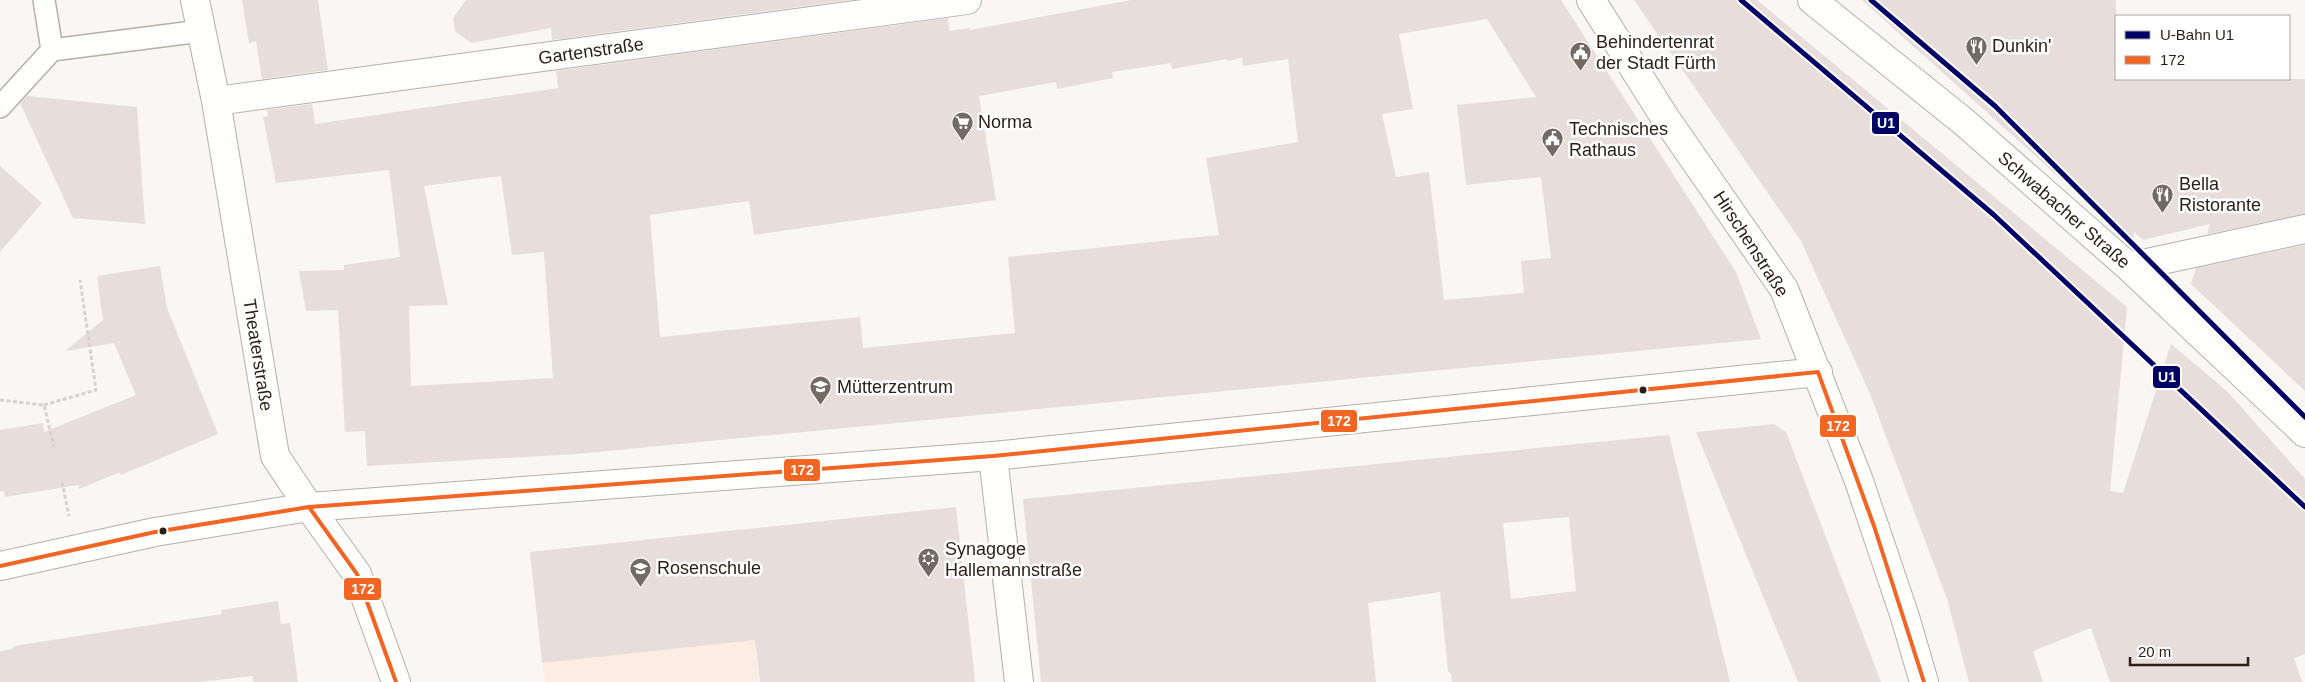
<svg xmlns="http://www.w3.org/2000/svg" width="2305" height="682" font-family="Helvetica,sans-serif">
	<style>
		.built { fill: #fcede4 }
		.building { fill: #e7ddda; fill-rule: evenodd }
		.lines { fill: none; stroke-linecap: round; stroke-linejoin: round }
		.service-casing { stroke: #b6afaa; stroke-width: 24 }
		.pedestrian-casing { stroke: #b6afaa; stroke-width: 30 }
		.minor-casing { stroke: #b6afaa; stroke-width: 30 }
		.path { stroke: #d4d2d1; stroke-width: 3; stroke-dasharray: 4 2.5; stroke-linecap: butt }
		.service { stroke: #fefefd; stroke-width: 21 }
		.pedestrian { stroke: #fefefd; stroke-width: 28 }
		.minor { stroke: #fefefd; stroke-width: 28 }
		.bus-1-casing { stroke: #fff; stroke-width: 8 }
		.bus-1 { stroke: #f26522; stroke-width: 4 }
		.metro-1-casing { stroke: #fff; stroke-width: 9 }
		.metro-1 { stroke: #006; stroke-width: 5 }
		.bus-dot { fill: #2a1e15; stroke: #fff; stroke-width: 2 }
		.labels { text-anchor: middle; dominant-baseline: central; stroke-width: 5; stroke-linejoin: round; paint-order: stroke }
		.poi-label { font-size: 18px; fill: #2a1e15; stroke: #fff; text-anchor: start }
		.street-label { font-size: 18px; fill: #2a1e15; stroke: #fff }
		.line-badge { stroke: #fff; stroke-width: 2 }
		.badge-label { font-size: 14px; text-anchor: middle; font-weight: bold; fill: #fff }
	</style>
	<rect width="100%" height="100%" fill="#f9f6f4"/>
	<!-- built -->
	<path class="built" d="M743 529 759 682H545L530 552Z"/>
	<!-- building -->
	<path class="building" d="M242 0H318L328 70 262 79 256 41 249 43Z
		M466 0H850L552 40 551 28 471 43 455 31 453 18Z
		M1131 0H1561L1736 272 1761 339 577 454 367 466 365 431 345 432 338 310 306 311 299 271 344 270V265L400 257 389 170 276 183 263 117H268L267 110 312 104 315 124 558 88 556 71 948 18 949 31 969 28 970 30ZM1487 19 1536 97 1457 105 1466 185 1541 177 1551 258 1521 261 1524 293 1444 300 1429 172 1396 177 1382 114 1413 109 1399 34ZM1242 58 1243 66 1288 59 1298 142 1206 158 1219 235 1008 257 1015 333 863 348 860 317 660 337 650 215 749 201 754 235 996 200 979 96 1056 82 1057 89 1113 78 1112 72 1171 63 1172 69 1227 59V61ZM501 176 512 255 544 252 553 378 411 386 409 306 448 305 424 186Z
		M1634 0H1757L2127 307 2110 491 2123 493 2171 344 2227 391 2305 479V654L2294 658 2302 682H2110L2091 628 2033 651 2043 682H1969L1947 599 1870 394 1801 241Z
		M1862 0H2116V79H2305V214L2207 234 2210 224 2143 240 2134 232 2133 244Z
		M27 96 137 107 145 224 73 218 20 103Z
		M0 166 42 203 0 252Z
		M2305 245V391L2191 284 2196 268Z
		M160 266 167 308 218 434 121 475 120 472 79 489 78 485 5 497 4 491H0V430L43 423 44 432 136 395 114 343 65 351 103 320 97 276Z
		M1774 424 1786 432 1881 682H1798L1696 432Z
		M1669 435 1730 682H1452L1451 674 1448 671 1440 592 1368 603 1376 682H1041L1023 499ZM1569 517 1576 591 1511 599 1503 523Z
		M956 507 975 682H760L755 640 542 663 530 552Z
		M278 601 281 624 290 623 298 682H253V676L199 682H0V651L13 649V646L222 614 221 610Z"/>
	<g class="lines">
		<defs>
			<path id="service" d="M44 0 52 50 201 31
				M0 107 52 50"/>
			<path id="pedestrian" d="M1812 0 1964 122 2129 267 2305 433
				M2129 267 2305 229"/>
			<path id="minor" d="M195 0 216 101 275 456 309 507 357 574 396 682
				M1591 0 1664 116 1784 289 1859 481 1905 617 1924 682
				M216 101 967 0
				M993 456 1019 682
				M0 566 155 532 309 507 993 456 1818 372"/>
		</defs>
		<!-- service casing -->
		<use href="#service" class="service-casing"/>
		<!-- pedestrian casing -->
		<use href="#pedestrian" class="pedestrian-casing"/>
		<!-- minor casing -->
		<use href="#minor" class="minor-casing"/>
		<!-- path -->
		<path class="path" d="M0 400 44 405 54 447
			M44 405 96 390 80 280
			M62 482 69 516"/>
		<!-- service -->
		<use href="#service" class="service"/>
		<!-- pedestrian -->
		<use href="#pedestrian" class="pedestrian"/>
		<!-- minor -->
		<use href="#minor" class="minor"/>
		<defs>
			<path id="bus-1" d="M309 507 357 574 396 682
				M0 566 155 532 309 507 993 456 1818 372 1874 526 1924 682"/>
		</defs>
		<!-- bus-1 casing -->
		<use href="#bus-1" class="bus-1-casing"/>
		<!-- bus-1 -->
		<use href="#bus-1" class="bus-1"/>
		<defs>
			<path id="metro-1" d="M1741 0 1994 215 2305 507
				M1871 0 1995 106 2305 417"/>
		</defs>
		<!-- metro-1 casing -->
		<use href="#metro-1" class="metro-1-casing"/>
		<!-- metro-1 -->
		<use href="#metro-1" class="metro-1"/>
	</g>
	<!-- icons -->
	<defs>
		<symbol id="restaurant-pin" viewBox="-11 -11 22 30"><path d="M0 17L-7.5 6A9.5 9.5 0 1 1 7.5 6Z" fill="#726a63" stroke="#fff"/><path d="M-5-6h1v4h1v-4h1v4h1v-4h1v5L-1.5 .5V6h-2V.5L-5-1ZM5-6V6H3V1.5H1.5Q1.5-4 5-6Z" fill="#fff"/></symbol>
		<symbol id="civic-pin" viewBox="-11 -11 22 30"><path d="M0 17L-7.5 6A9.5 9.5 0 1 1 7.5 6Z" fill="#726a63" stroke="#fff"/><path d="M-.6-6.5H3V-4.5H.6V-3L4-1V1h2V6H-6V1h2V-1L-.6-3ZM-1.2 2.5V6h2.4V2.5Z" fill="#fff"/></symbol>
		<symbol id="supermarket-pin" viewBox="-11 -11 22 30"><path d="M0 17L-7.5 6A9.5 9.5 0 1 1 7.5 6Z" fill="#726a63" stroke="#fff"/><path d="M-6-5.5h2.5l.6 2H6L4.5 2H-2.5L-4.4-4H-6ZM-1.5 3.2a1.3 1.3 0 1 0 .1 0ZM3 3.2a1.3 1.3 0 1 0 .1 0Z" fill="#fff"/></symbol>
		<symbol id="school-pin" viewBox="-11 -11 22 30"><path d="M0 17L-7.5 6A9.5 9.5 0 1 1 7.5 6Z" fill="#726a63" stroke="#fff"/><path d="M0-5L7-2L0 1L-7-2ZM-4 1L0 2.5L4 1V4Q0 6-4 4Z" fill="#fff"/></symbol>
		<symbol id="synagogue-pin" viewBox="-11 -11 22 30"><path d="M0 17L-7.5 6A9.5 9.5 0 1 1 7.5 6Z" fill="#726a63" stroke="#fff"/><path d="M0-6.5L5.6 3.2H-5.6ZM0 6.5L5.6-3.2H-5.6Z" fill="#fff"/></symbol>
	</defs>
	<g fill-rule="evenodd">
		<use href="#restaurant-pin" x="1964" y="34" width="25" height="34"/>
		<use href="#civic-pin" x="1568" y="40" width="25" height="34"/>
		<use href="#supermarket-pin" x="950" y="110" width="25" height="34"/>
		<use href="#civic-pin" x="1540" y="126" width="25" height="34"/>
		<use href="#restaurant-pin" x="2150" y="182" width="25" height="34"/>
		<use href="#school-pin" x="808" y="374" width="25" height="34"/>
		<use href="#synagogue-pin" x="916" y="546" width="25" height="34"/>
		<use href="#school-pin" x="628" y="556" width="25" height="34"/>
	</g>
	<!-- markers -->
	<g class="bus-dot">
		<circle cx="1643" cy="390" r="4.5"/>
		<circle cx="163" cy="531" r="4.5"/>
	</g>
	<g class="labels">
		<!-- poi labels -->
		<g class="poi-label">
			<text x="1596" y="42">Behindertenrat<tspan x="1596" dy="21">der Stadt Fürth</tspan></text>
			<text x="1992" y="46">Dunkin'</text>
			<text x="978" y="122">Norma</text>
			<text x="1569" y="129">Technisches<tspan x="1569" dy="21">Rathaus</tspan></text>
			<text x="2179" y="184">Bella<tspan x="2179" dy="21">Ristorante</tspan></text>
			<text x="837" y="387">Mütterzentrum</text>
			<text x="945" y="549">Synagoge<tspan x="945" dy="21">Hallemannstraße</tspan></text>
			<text x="657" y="568">Rosenschule</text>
		</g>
		<!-- street labels -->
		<g class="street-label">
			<text transform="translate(591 51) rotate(-8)">Gartenstraße</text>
			<text transform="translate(2064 210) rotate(41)">Schwabacher Straße</text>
			<text transform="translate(1751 244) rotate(57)">Hirschenstraße</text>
			<text transform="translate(258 355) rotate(81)">Theaterstraße</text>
		</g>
	</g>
	<g class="line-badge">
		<rect x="1871" y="111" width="29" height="24" rx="5" fill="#006"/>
		<rect x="2152" y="365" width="29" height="24" rx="5" fill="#006"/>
		<rect x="1320" y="409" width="38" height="24" rx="5" fill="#f26522"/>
		<rect x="1819" y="414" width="38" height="24" rx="5" fill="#f26522"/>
		<rect x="783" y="458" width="38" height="24" rx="5" fill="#f26522"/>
		<rect x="343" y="577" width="39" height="24" rx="5" fill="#f26522"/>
	</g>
	<g class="badge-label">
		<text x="1886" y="128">U1</text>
		<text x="2167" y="382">U1</text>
		<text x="1339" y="426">172</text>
		<text x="1838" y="431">172</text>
		<text x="802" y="475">172</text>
		<text x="363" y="594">172</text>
	</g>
	<!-- legend -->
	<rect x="2115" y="15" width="175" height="65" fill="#ffffff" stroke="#aaa5a1"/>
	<rect x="2125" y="31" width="25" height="8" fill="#000066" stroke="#aaa5a1"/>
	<text x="2160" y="40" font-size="15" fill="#2a1e15">U-Bahn U1</text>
	<rect x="2125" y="56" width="25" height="8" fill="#f26522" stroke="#aaa5a1"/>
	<text x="2160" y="65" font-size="15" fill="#2a1e15">172</text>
	<!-- scale -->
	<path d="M2130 657v8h118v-8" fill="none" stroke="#2a1e15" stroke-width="2.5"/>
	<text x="2138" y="657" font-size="15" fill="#2a1e15" stroke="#ffffff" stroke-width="4" paint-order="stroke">20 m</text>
</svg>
